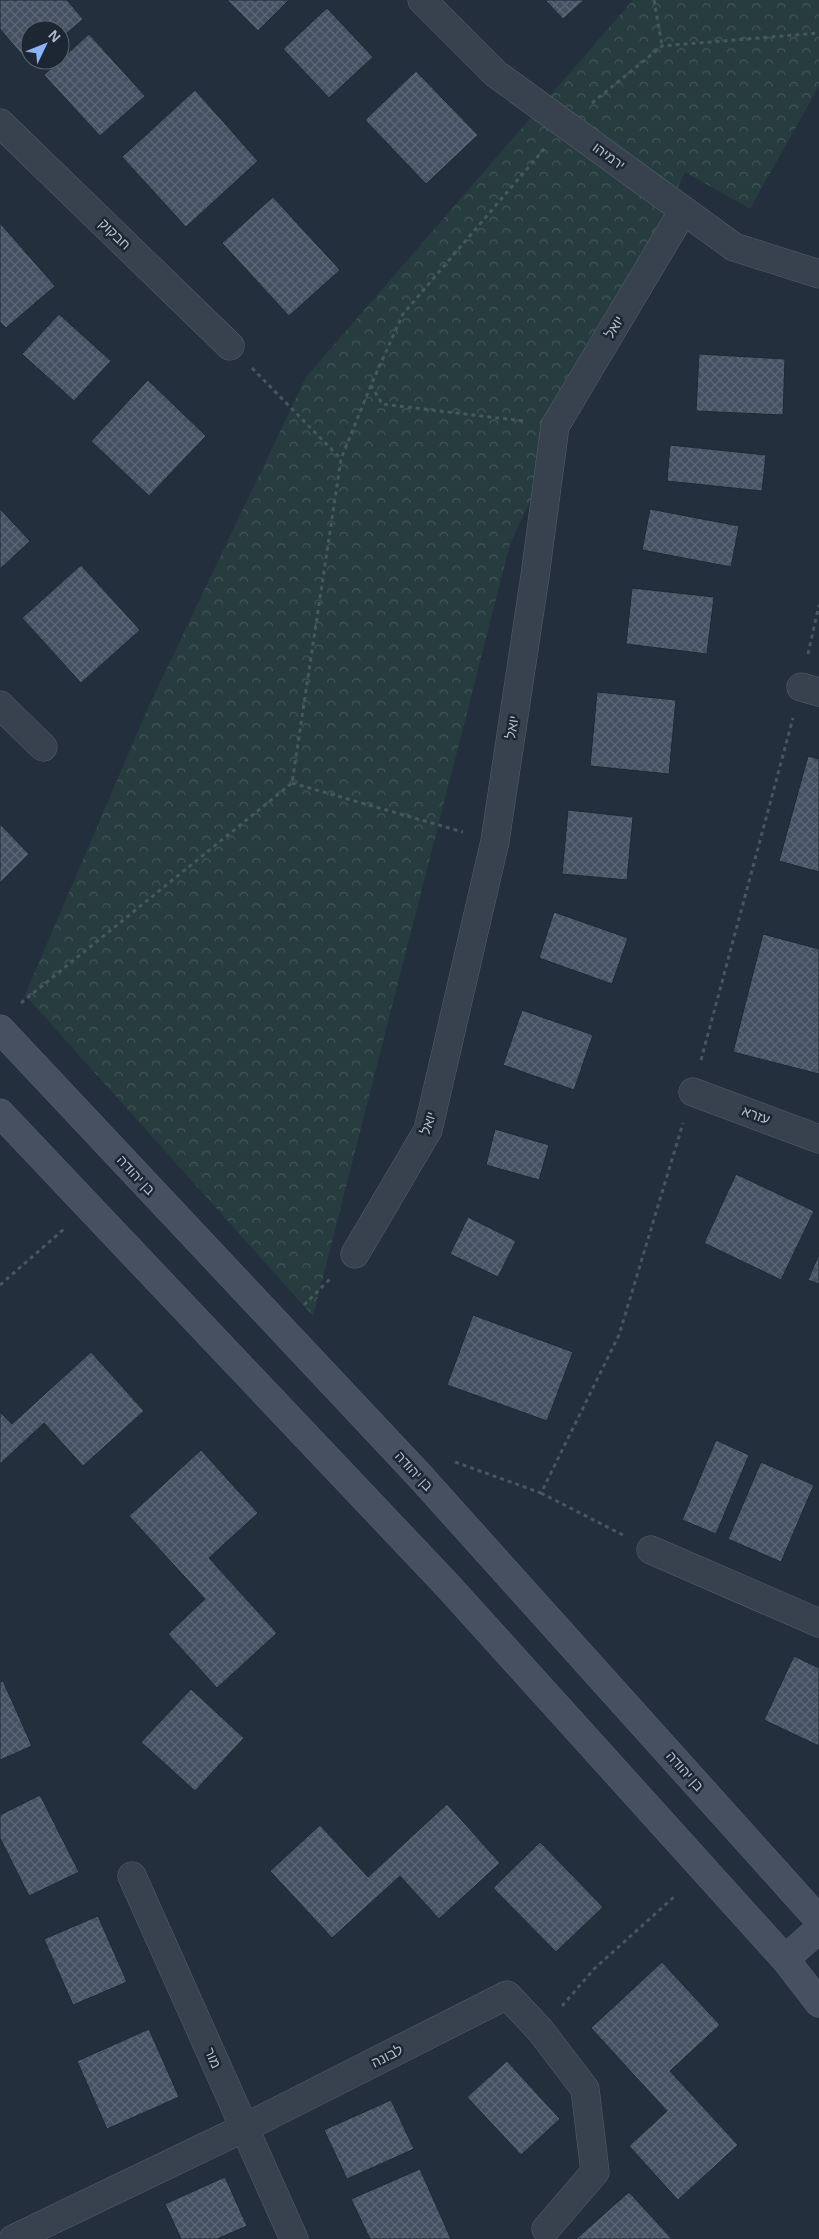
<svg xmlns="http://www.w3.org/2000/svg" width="819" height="2239" font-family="Helvetica,Heebo,sans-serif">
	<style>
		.park { fill: url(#park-crowns) }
		.building { fill: url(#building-cross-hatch); stroke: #1f2835 }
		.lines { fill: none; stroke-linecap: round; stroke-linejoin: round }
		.street-casing { stroke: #565f6c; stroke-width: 29 }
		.secondary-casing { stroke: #565f6c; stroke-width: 29 }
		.path { stroke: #44595c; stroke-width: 3; stroke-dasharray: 4 4; stroke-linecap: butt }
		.street { stroke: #38414e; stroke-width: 28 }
		.secondary { stroke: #465061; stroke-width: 28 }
		.labels { text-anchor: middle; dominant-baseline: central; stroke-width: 5; stroke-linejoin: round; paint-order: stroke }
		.street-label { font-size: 14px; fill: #b4bcc9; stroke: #1d2633 }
	</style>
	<defs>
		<pattern id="park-crowns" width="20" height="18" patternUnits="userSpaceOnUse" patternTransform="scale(1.25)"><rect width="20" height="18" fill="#263c3f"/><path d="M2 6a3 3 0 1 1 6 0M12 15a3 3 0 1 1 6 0" fill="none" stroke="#435659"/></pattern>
		<pattern id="building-cross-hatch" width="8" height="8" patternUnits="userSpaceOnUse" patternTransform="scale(1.25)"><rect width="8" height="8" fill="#455162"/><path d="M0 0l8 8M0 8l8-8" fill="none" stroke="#5d6877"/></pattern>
	</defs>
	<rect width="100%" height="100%" fill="#242f3e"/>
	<!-- park -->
	<path class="park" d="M633 0H819V86L750 209 685 172 510 544 313 1316 25 995 148 708 306 377Z"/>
	<!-- building -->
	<path class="building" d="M0 0H67L83 19 60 39V30H30V60H36L31 65 0 29Z
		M227 0H289L258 31Z
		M545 0H584L563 19Z
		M327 8 373 57 329 98 283 49Z
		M89 34 145 96 100 136 44 75Z
		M416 71 478 135 426 184 365 120Z
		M195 90 258 161 186 227 122 157Z
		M273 197 340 270 289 316 222 243Z
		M0 223 55 286 6 328 0 322Z
		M59 314 111 361 74 401 22 354Z
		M699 354 785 359 783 415 696 411Z
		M148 380 206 436 149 496 91 441Z
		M670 445 766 455 762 491 667 481Z
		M0 509 30 541 0 569Z
		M650 509 739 526 731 567 642 550Z
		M81 565 140 630 81 683 22 618Z
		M632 588 714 597 707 654 626 644Z
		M597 692 676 700 669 774 590 766Z
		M808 756 819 759V872L779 861Z
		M568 810 633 817 627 880 562 874Z
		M0 824 29 854 0 883Z
		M554 912 628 938 612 984 539 958Z
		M763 934 819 949V1074L733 1052Z
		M522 1010 593 1035 574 1090 503 1065Z
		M495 1129 549 1145 539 1180 486 1165Z
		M736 1174 814 1211 781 1280 704 1243Z
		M468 1217 516 1241 498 1277 450 1254Z
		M819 1254V1284L808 1280Z
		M473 1315 573 1352 547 1421 447 1385Z
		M91 1352 144 1411 83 1466 44 1423 0 1464V1412L12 1424Z
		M716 1440 749 1455 716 1534 682 1520Z
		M201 1450 258 1513 209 1558 277 1633 217 1688 168 1634 205 1599 129 1516Z
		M761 1462 814 1485 781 1562 728 1539Z
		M794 1656 819 1668V1746L764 1720Z
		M3 1681 32 1746 0 1760V1682Z
		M191 1689 244 1738 195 1791 141 1742Z
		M40 1795 79 1872 29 1896 0 1838V1815Z
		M447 1804 500 1863 439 1919 400 1876 332 1938 270 1871 320 1825 368 1877Z
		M540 1842 603 1907 556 1952 493 1888Z
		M98 1916 127 1982 73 2005 44 1939Z
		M662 1962 720 2025 670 2071 738 2145 678 2200 629 2146 667 2111 591 2028Z
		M149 2029 179 2097 107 2129 77 2061Z
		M507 2061 560 2119 521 2155 467 2097Z
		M391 2100 414 2149 347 2179 324 2130Z
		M420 2169 451 2239H370L351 2199Z
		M225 2177 247 2226 217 2239H181L165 2204Z
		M629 2192 672 2239H576Z"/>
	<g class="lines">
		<defs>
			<path id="street" d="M422 0 496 74 734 247 819 274
				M0 123 230 346
				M801 687 819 692
				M0 705 43 747
				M693 1092 819 1139
				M355 1254 428 1130 495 841 535 576 555 426 683 211
				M651 1550 819 1623
				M132 1876 294 2239
				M13 2239 244 2128 507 1995 540 2030 585 2089 595 2172 546 2229"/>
			<path id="secondary" d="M0 1029 418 1474 819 1920
				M0 1113 448 1586 785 1959 819 2003
				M785 1959 819 1929"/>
		</defs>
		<!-- street casing -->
		<use href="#street" class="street-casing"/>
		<!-- secondary casing -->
		<use href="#secondary" class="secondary-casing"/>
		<!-- path -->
		<path class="path" d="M654 0 662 46
			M592 103 662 46 819 33
			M252 368 341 459
			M371 385 382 404 523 421
			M808 654 819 605
			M292 783 463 832
			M21 1003 292 783 341 459 371 385 403 314 544 149
			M701 1060 793 718
			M0 1285 64 1229
			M304 1305 332 1277
			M455 1462 541 1493 619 1335 683 1123
			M541 1493 623 1535
			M562 2006 594 1969 675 1896"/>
		<!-- street -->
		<use href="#street" class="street"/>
		<!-- secondary -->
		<use href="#secondary" class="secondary"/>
	</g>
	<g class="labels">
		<!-- street labels -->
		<g class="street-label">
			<text transform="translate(609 156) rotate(36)">ירמיהו</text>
			<text transform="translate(115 234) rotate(44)">חבקוק</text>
			<text transform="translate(614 327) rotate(-59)">יואל</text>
			<text transform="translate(512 727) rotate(-81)">יואל</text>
			<text transform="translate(756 1115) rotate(20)">עזרא</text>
			<text transform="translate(428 1123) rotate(-72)">יואל</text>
			<text transform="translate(136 1175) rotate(47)">בן יהודה</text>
			<text transform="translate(414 1471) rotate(47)">בן יהודה</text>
			<text transform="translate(685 1771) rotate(48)">בן יהודה</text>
			<text transform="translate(387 2056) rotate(-27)">לבונה</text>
			<text transform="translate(213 2058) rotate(66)">מור</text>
		</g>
	</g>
	<!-- north arrow -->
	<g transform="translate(45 45) rotate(47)"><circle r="24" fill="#1d2633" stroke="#59626f"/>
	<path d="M0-4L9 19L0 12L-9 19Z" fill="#8ab4f8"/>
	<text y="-8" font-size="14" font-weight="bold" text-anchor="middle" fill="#b4bcc9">N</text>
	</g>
</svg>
